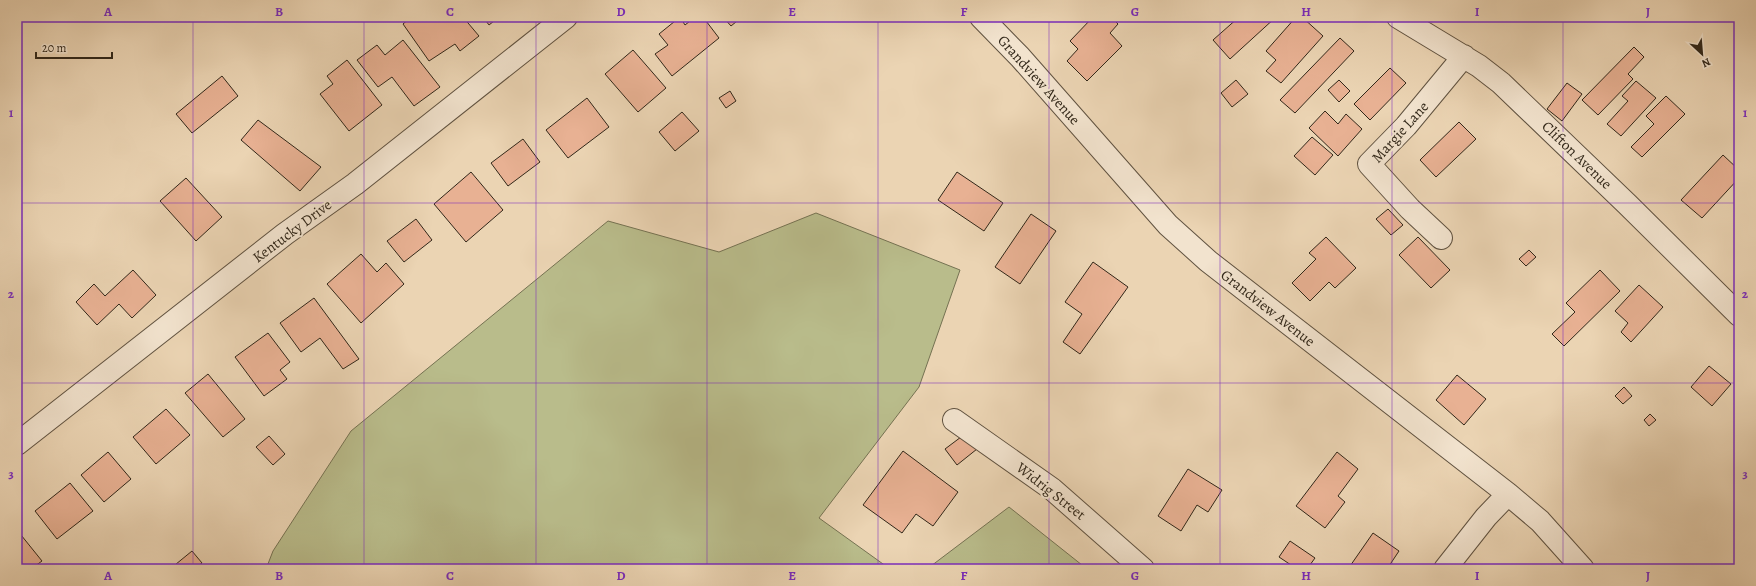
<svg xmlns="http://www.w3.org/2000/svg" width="1756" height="586" font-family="Alegreya,serif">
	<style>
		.green { fill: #b9bc8b; stroke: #757252 }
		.building { fill: #e8b193; stroke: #312719 }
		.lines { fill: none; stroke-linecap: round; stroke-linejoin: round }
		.minor-casing { stroke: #605240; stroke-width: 24 }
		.minor { stroke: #f2e3ce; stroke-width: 22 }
		.grid { fill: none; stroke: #7b2cbf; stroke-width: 1; stroke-opacity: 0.55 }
		.labels { text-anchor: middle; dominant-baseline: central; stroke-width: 4; stroke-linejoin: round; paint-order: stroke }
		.street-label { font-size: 15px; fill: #312719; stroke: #f2e3ce }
		.neatline { fill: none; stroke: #7b2cbf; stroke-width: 1.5 }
		.grid-label { font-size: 13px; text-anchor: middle; font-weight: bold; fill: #7b2cbf }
	</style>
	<rect width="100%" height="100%" fill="#ebd4b3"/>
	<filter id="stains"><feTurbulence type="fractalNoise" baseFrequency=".005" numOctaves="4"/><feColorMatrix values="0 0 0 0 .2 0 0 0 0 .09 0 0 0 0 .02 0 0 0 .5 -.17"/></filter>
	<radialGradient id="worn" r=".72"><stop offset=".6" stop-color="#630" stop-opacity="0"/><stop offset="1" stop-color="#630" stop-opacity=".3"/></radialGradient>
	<!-- green -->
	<path class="green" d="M816 213 960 270 919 387 819 518 890 569H266L273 551 351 431 608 221 719 252Z
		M1009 507 1087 569H927Z"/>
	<!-- building -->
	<path class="building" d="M411 17H463L479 36 460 51 455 44 429 61 403 24Z
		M483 17H499L489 25Z
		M680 17 685 25 695 17H703L719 38 672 76 655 54 668 45 659 34Z
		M723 17H742L731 26Z
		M1093 17H1111L1118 24 1110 33 1122 46 1087 81 1067 61 1078 49 1070 41Z
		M1239 17H1276L1230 59 1213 40Z
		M1296 17H1302L1323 36 1281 83 1266 71 1276 60 1266 51Z
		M1340 38 1354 51 1295 113 1280 100Z
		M403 40 440 87 414 106 392 77 378 87 357 60 377 45 385 55Z
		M1634 47 1644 57 1628 74 1633 79 1598 115 1582 100Z
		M633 50 666 88 638 112 605 74Z
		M347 60 382 105 349 131 320 94 333 84 327 76Z
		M1390 68 1406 83 1370 120 1354 104Z
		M222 76 238 96 192 133 176 114Z
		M1236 80 1248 94 1232 107 1221 93Z
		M1339 80 1350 91 1339 102 1328 90Z
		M1636 81 1656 98 1621 136 1607 124 1628 101 1622 96Z
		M1567 83 1582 94 1562 121 1547 109Z
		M730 91 736 101 726 108 719 98Z
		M1666 96 1685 114 1642 157 1631 147 1654 124 1646 116Z
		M587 98 609 127 568 158 546 130Z
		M1325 111 1338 124 1346 114 1362 129 1338 156 1309 128Z
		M682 112 699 131 675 151 659 132Z
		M258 120 321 167 300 191 241 140Z
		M1459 122 1476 139 1436 177 1420 160Z
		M1312 137 1333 155 1315 175 1294 156Z
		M523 139 540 162 508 186 491 163Z
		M1723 155 1739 170V178L1702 218 1681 200Z
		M471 172 503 210 466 242 434 204Z
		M957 172 1003 203 984 231 938 200Z
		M186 178 222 217 196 241 160 201Z
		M1388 209 1403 225 1391 235 1376 219Z
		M1031 214 1056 231 1020 284 995 267Z
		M416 219 432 240 404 262 387 241Z
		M1326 237 1356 268 1335 288 1329 282 1310 301 1292 283 1316 259 1309 253Z
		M1418 237 1450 270 1431 288 1399 255Z
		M1529 250 1536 257 1526 266 1519 259Z
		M361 254 377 272 386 263 404 284 361 323 327 284Z
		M1093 262 1128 287 1080 354 1063 342 1082 314 1065 302Z
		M133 270 156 295 132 318 119 304 97 325 76 302 94 284 105 296Z
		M1600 270 1620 291 1564 346 1552 334 1575 312 1566 303Z
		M1639 285 1663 307 1631 342 1621 332 1628 323 1615 311Z
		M314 298 359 359 343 369 320 338 301 352 280 323Z
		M268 333 290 362 280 370 287 379 264 396 235 357Z
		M1709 366 1731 384 1712 406 1691 387Z
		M208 374 245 419 223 437 185 393Z
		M1457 375 1486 399 1464 425 1436 400Z
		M1624 387 1632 396 1623 404 1615 396Z
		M166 409 190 435 156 464 133 437Z
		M1650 414 1656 420 1649 426 1644 420Z
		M965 434 977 449 957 465 945 449Z
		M269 436 285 454 273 465 256 447Z
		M903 451 958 492 933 526 916 514 902 533 863 505Z
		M108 452 131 479 104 502 81 475Z
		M1337 452 1358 469 1338 496 1345 502 1325 528 1296 506Z
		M1188 469 1222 490 1208 512 1197 505 1181 531 1158 516Z
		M70 483 93 511 57 539 35 511Z
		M17 530 42 561 31 569H17Z
		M1373 533 1399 551 1387 569H1348Z
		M1290 541 1315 558 1307 569H1297L1279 557Z
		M192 551 202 563 194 569H170Z"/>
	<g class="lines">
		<defs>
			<path id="minor" d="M981 17 1020 57 1168 225 1208 261 1508 494 1540 521 1583 569
				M1398 17 1479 66 1501 83 1627 204 1739 315
				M1441 238 1410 209 1369 164 1406 126 1464 56
				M954 420 1052 489 1143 569
				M17 444 285 234 355 184 566 17
				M1445 569 1486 517 1508 494"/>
		</defs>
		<!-- minor casing -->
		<use href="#minor" class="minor-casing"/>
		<!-- minor -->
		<use href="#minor" class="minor"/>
	</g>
	<!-- grid -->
	<path class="grid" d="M193 17V569M364 17V569M536 17V569M707 17V569M878 17V569M1049 17V569M1220 17V569M1392 17V569M1563 17V569M17 203H1739M17 383H1739"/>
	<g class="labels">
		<!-- street labels -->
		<g class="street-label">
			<text transform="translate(1039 80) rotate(48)">Grandview Avenue</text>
			<text transform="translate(1400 132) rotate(-48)">Margie Lane</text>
			<text transform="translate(1577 155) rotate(44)">Clifton Avenue</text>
			<text transform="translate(292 231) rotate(-37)">Kentucky Drive</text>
			<text transform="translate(1268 308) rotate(38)">Grandview Avenue</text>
			<text transform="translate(1051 491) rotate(38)">Widrig Street</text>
		</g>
	</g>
	<!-- margin -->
	<rect width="1756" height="586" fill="none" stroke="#ebd4b3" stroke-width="44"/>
	<!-- north arrow -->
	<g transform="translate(1702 54) rotate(154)" stroke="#f2e3ce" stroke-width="3" paint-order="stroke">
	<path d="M0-3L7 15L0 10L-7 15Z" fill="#312719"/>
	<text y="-6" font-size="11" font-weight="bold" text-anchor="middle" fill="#312719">N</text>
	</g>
	<!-- scale -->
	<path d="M36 52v6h76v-6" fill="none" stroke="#312719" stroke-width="2"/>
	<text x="42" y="52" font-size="12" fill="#312719" stroke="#f2e3ce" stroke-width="3" paint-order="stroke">20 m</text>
	<rect x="22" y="22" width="1712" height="542" class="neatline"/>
	<g class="grid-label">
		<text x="108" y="16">A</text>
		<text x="279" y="16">B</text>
		<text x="450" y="16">C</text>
		<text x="621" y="16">D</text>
		<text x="792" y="16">E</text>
		<text x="964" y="16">F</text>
		<text x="1135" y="16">G</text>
		<text x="1306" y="16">H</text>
		<text x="1477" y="16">I</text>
		<text x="1648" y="16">J</text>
		<text x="11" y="117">1</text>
		<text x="1745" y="117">1</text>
		<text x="11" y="298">2</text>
		<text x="1745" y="298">2</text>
		<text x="11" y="478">3</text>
		<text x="1745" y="478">3</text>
		<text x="108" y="580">A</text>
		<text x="279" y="580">B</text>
		<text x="450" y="580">C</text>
		<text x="621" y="580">D</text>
		<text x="792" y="580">E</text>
		<text x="964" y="580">F</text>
		<text x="1135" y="580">G</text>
		<text x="1306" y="580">H</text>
		<text x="1477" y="580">I</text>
		<text x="1648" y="580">J</text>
	</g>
	<rect width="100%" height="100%" filter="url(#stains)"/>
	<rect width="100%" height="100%" fill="url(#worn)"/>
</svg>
